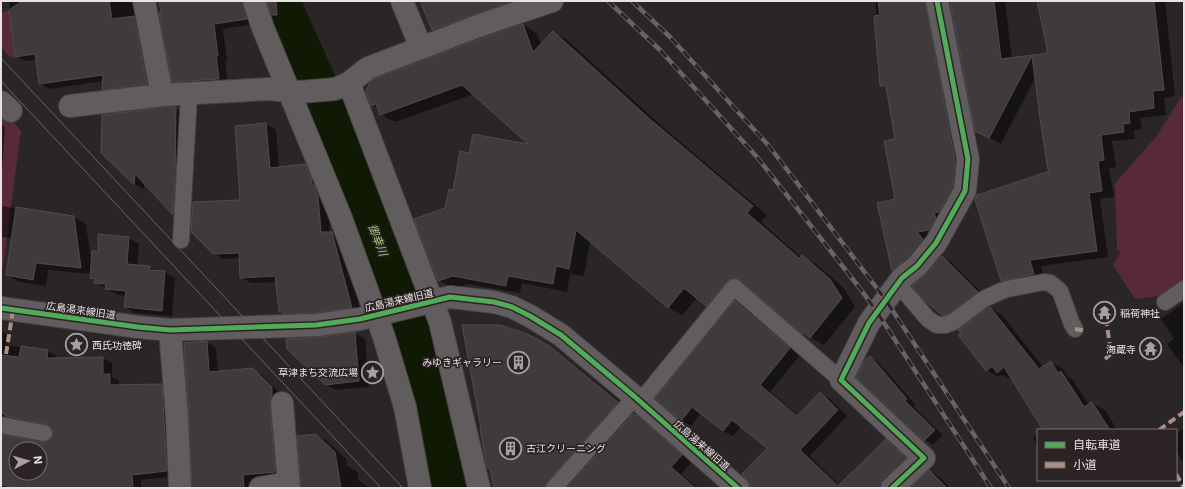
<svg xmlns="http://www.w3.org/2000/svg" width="1185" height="489" font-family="Inter,'Noto Sans JP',sans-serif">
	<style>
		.green { fill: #582a39 }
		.shadow { fill: #0007; fill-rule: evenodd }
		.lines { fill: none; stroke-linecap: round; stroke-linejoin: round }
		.river { stroke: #0f1903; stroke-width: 51 }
		.building { fill: #3f3b3c; stroke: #4f4b4c; fill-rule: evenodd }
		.lane-casing { stroke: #454142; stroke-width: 18 }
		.street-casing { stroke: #454142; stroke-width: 24 }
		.lane { stroke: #615d5e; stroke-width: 16 }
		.street { stroke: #615d5e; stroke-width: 22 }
		.tram { stroke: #676465; stroke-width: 1 }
		.rail-casing { stroke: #676465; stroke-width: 4.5 }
		.rail { stroke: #2c2325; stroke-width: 3; stroke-dasharray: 9; stroke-linecap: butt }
		.quiet { stroke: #ac8f84; stroke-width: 4; stroke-dasharray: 8 4; stroke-linecap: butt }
		.cycleway-casing { stroke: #2c2325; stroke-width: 8 }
		.cycleway { stroke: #51ab58; stroke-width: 5 }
		.labels { text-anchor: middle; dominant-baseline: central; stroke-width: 3.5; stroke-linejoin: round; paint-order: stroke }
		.street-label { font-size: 10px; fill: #e9e2e4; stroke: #2c2325 }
		.poi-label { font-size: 10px; fill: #e9e2e4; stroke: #2c2325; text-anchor: start }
		.water-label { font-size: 11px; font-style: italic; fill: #a8cf7c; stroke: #2c2325 }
	</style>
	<rect width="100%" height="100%" fill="#2a2526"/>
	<!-- green -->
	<path class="green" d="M9 10 14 57 11 58 1 47V13Z
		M1184 93V280L1160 296 1135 299 1113 265 1121 252 1117 250 1115 183 1156 137Z
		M1 113 11 119 21 131 1 281Z"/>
	<!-- shadow -->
	<path class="shadow" d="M9 1H142L156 89 112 94 103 89 104 81 49 89 40 83 36 60 25 61 16 56Z
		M158 1H250L254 24 223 29 227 61H225L228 84 182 87 173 81Z
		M421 1H524L445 37 432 30Z
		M875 1H939L967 167 904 277 893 270 896 200V140L888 89 881 85 877 16Z
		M951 1H1005L1012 59 1049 54 1038 1H1165L1175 96 1164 98 1166 115 1140 118 1142 129 1134 130 1135 139 1112 141 1116 167 1109 168 1114 197 1100 199 1108 257 1041 266 1045 281 1014 287 1002 280 1052 171 1035 78 1001 144 988 137Z
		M523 25 537 33 541 45 553 32 567 40 665 129 767 215 761 222 801 257 816 264 844 288 855 307 824 345 803 333 748 286 741 289 721 314 706 306 697 298 682 315 668 307 590 241 584 276 570 274 567 292 522 283 520 293 468 284 453 289 439 280 446 209 470 154 531 146 474 94 395 122 380 114 379 109 372 105Z
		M175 108 185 114 183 219 173 214 144 183V189L134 184 102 152Z
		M1 124 5 127 1 189Z
		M266 124 276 130 279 168 305 165 315 171 328 202 330 233 342 238 361 313 289 317 280 312 277 282 251 283 241 277 240 258 223 259 213 253 241 201Z
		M1 206 74 217 86 224 91 260 99 252 129 238 139 244 137 266 150 267 156 271 165 272 175 278 172 316 135 313 125 307 126 295H117L95 282 96 281 91 278V274L48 270 46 286 19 282 7 274 12 238 1 237Z
		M942 257 952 263 987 298 954 321 944 315 927 275Z
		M735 302 745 308 800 355 770 392 799 416 820 394 830 399 847 416 810 456 840 486 886 440 896 446 915 464 891 488H751L768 448 742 426 733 436 723 431 701 413 691 426 681 420Z
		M1184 303V368L1167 344 1174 339 1161 319Z
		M990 308 1002 315 1043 367 1051 362 1063 369 1068 377 1073 380 1089 405 1092 403 1105 410 1117 430H1045L1011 378 1010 379 1003 375 999 377 986 370ZM1062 375H1064L1087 411 1085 412Z
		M1 331 8 335 6 345 48 351 57 356V359L103 358 112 363V377L119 380V386L161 385 171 390 176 476 141 480V488H1V433L2 436 47 443 52 440 54 435 53 428 12 420 1 429ZM16 449H40V473H16Z
		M355 333 365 339 369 387 336 390 325 384 318 338Z
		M207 342 216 348 218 372 252 369 262 375 280 393 284 477 251 479 252 488H193Z
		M550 347 563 356 628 408 558 488H495Z
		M870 357 878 362 915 404 913 406 943 435 933 445 925 440 858 378Z
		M637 417 648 423 692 462 681 474 695 486 693 488H568Z
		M1184 428V463L1176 451V434Z
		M316 435 327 441 346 459 347 466 358 472V480L369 488H302Z
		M1038 435V447L1033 438Z
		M930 471 940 477 950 488H912Z"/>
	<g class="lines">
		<!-- river -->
		<path class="river" d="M277 1 279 13C328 122 378 230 416 344 432 391 441 440 451 488"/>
	</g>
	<!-- building -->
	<path class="building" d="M22 1H109L112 19 134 16 147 84 102 90 103 75 39 84 35 54 15 57 9 10Z
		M159 1H242L247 19 214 24 218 56H216L219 79 172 82 159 13H161Z
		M267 1H276L277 15H272Z
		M420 1H513L432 30Z
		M878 1H925L955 160 953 187 939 212 934 213 936 218 929 230 917 232 923 239 908 257 892 271 877 203 895 199 884 141 895 139 886 86H880L874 16 880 15Z
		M950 1H994L1001 59 1048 53 1037 1H1154L1164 90 1153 91 1154 108 1129 112 1130 123 1123 124 1124 132 1101 135 1104 160 1098 161 1102 191 1089 193 1097 251 1030 260 1034 274 1001 281 975 200 977 195 1050 171 1048 170 1040 119 1032 56 989 138 975 131Z
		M523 24 533 52 553 31 651 120 753 206 747 213 799 258 802 255 830 279 842 298 810 338 803 332 802 334 740 280 736 278H731L727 281 706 306 684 288 668 308 576 230 569 269 556 266 553 284 508 276 506 286 453 276 438 281 414 219 445 208 449 189 453 190 460 151 469 153 473 134 528 144 462 85 380 115 376 104 371 106 366 91 370 82 374 79 485 37Z
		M163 107H176L175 179 173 215 135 174 134 185 101 153 102 115Z
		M266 123 270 168 305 164 312 180V185H314L318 196 321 232H332L352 308 315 313 283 314V312H279L275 276 240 278 239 253 213 254 191 232 193 202 240 200 235 126Z
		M16 207 74 216 81 268 36 263 33 280 6 275Z
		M98 234 129 237 127 264 150 266V270L165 271 162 311 124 307 126 291 105 289 106 284 94 283 95 279 90 278 92 251H98Z
		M942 256 978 292 948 314 943 316 924 300 912 286 927 274Z
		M735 301 790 348 760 385 797 416 820 392 838 410 800 450 838 486 886 439 906 458 883 479 880 484V488H750V484L742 474 767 448 732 420 723 431 692 407 681 421 655 398Z
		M990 307 1039 369 1051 361 1058 373 1061 371 1084 407 1092 402 1110 430H1043L1004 367 997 373 992 366 986 371 958 335 961 333 958 330Z
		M462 325H500L525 333 539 340 552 348 618 402 547 482 545 488H494L490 469 487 467 480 429 481 428Z
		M355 332 359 381 325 385 287 349 286 339 318 337Z
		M207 341 209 372 253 368 272 387V396L270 404 275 472 243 475 244 488H192L189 417 184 343Z
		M21 346 48 350 47 358 103 357V374H110V385L162 384 167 471 132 475 133 488H19L1 485 2 435 43 442H47L51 439 53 434V430L50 426 46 424 5 416V414H1V355L19 357ZM16 449H40V473H16Z
		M870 356 907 399 905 401 935 430 924 441 856 377 865 360Z
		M633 414 636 416 637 415 682 455 671 467 695 488H567Z
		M316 434 335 452 341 488H301L297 436Z
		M929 470 947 488H910Z"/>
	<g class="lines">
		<defs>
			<path id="lane" d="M181 240 189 94
				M898 284 928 319 937 325H945L953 322 984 299 999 292 1007 289 1044 282 1050 283 1060 291 1072 324 1075 329
				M1165 302 1184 289
				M640 402 734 287 841 380
				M1 425 44 433
				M554 488 635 397"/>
			<path id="street" d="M144 1 162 95
				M254 1 263 28 341 218 384 337 405 407 420 488
				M402 1 421 48
				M349 83 440 322 479 488
				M1 102 11 111
				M70 106 162 95 268 89 300 92 335 89 349 83 368 68 481 25 552 1
				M1 308 138 327 170 330 316 325 360 319 450 297 494 302 512 307 530 316 561 335 635 397 738 488
				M170 330 177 418 180 488
				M282 403 289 488
				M260 488 288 483
				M892 488 924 458 841 380 869 323 877 312 902 278 917 266 936 243 965 191 968 159 937 1"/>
		</defs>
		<!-- lane casing -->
		<use href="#lane" class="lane-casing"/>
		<!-- street casing -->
		<use href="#street" class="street-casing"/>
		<!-- lane -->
		<use href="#lane" class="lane"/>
		<!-- street -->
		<use href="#street" class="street"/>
		<!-- tram -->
		<path class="tram" d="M1 58 403 488
			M1 81 381 488"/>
		<defs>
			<path id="rail" d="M608 1 660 50 757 157 862 291 877 312 991 488
				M632 1 670 37 769 146 885 299 1009 488"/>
		</defs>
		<!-- rail casing -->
		<use href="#rail" class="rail-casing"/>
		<!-- rail -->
		<use href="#rail" class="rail"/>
		<!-- quiet -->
		<path class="quiet" d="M1075 329 1087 331
			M6 354 13 310
			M1105 359 1111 354 1107 325
			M1159 430 1184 412
			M1176 474 1184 488"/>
		<defs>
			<path id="cycleway" d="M1 308 138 327 170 330 316 325 360 319 450 297 494 302 512 307 530 316 561 335 635 397 738 488
				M892 488 924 458 841 380 869 323 877 312 902 278 917 266 936 243 965 191 968 159 937 1"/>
		</defs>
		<!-- cycleway casing -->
		<use href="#cycleway" class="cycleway-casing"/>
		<!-- cycleway -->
		<use href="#cycleway" class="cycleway"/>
	</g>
	<!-- icons -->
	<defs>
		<symbol id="temple-ring" viewBox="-11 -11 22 22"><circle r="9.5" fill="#2c2325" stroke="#a6a0a2" stroke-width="1.5"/><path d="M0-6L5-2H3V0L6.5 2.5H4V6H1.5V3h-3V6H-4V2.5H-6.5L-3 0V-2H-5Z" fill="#a6a0a2"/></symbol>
		<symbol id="sight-ring" viewBox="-11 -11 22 22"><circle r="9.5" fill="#2c2325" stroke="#a6a0a2" stroke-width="1.5"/><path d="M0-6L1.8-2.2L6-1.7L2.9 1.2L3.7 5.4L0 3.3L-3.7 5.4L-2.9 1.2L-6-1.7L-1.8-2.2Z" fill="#a6a0a2"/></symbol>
		<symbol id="building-ring" viewBox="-11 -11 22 22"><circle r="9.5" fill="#2c2325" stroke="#a6a0a2" stroke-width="1.5"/><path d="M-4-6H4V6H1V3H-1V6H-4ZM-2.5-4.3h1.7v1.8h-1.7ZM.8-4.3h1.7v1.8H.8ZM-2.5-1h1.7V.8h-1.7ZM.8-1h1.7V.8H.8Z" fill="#a6a0a2"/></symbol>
	</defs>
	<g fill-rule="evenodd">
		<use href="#temple-ring" x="1092" y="300" width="25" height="25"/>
		<use href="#sight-ring" x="64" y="332" width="25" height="25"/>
		<use href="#temple-ring" x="1138" y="336" width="25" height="25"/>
		<use href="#building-ring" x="506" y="350" width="25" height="25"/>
		<use href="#sight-ring" x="360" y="360" width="25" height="25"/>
		<use href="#building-ring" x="498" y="436" width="25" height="25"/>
	</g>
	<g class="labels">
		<!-- street labels -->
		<g class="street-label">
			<text transform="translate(399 300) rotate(-13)">広島湯来線旧道</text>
			<text transform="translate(81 310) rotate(8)">広島湯来線旧道</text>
			<text transform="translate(702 445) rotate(41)">広島湯来線旧道</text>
		</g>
		<!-- poi labels -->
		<g class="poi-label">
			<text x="1120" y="313">稲荷神社</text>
			<text x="92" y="345">西氏功徳碑</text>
			<text x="1136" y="349" text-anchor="end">海蔵寺</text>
			<text x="502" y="362" text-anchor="end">みゆきギャラリー</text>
			<text x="358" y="372" text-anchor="end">草津まち交流広場</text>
			<text x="526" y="448">古江クリーニング</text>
		</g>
		<!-- water labels -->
		<g class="water-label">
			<text transform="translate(378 240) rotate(69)">御幸川</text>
		</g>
	</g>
	<!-- border -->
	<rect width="1185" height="489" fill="none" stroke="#e9e2e4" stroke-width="4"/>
	<!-- legend -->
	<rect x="1037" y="429" width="140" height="52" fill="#2c2325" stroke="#786f71"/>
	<rect x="1045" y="442" width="20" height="6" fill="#51ab58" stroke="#786f71"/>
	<text x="1073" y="449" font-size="12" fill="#e9e2e4">自転車道</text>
	<rect x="1045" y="462" width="20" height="6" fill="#ac8f84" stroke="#786f71"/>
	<text x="1073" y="469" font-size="12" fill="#e9e2e4">小道</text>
	<!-- north arrow -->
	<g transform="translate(28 461) rotate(84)"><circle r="19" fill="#2c2325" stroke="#786f71"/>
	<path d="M0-3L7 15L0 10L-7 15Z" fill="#a6a0a2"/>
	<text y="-6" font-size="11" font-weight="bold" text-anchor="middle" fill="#e9e2e4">N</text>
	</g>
</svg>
